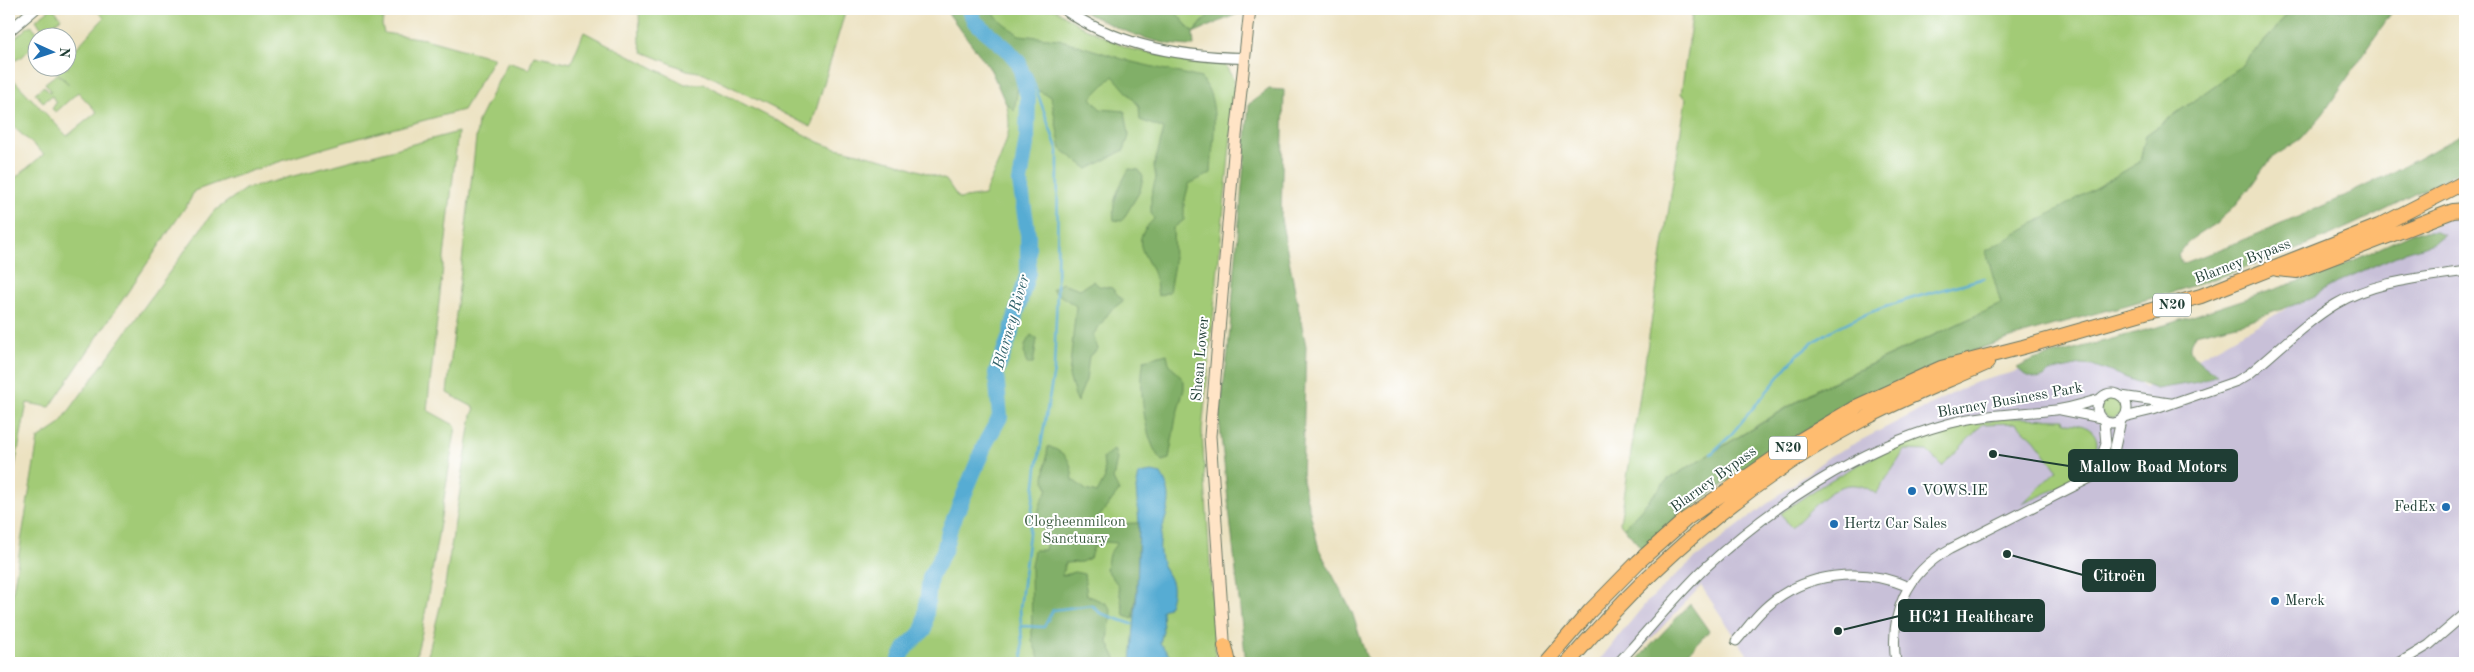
<svg xmlns="http://www.w3.org/2000/svg" width="2474" height="672" font-family="'Old Standard TT',serif">
	<style>
		.industrial { fill: #c8c0d8 }
		.green { fill: #a2cb76; stroke: #608455 }
		.forest { fill: #81af67; stroke: #50764e }
		.water { fill: #57acd3; stroke: #3b7484 }
		.lines { fill: none; stroke-linecap: round; stroke-linejoin: round }
		.stream { stroke: #57acd3; stroke-width: 2.5 }
		.river { stroke: #57acd3; stroke-width: 16 }
		.minor-casing { stroke: #677765; stroke-width: 11 }
		.tertiary-casing { stroke: #677765; stroke-width: 12 }
		.secondary-casing { stroke: #677765; stroke-width: 13 }
		.trunk-casing { stroke: #677765; stroke-width: 16 }
		.minor { stroke: #fff; stroke-width: 9 }
		.tertiary { stroke: #fff; stroke-width: 10 }
		.secondary { stroke: #ffe4c6; stroke-width: 11 }
		.trunk { stroke: #febc70; stroke-width: 14 }
		.poi-dot { fill: #1f6fb2; stroke: #fff; stroke-width: 2 }
		.labels { text-anchor: middle; dominant-baseline: central; stroke-width: 4; stroke-linejoin: round; paint-order: stroke }
		.shield { fill: #fff; stroke: #627771; stroke-width: 1 }
		.shield-label { font-size: 14px; font-weight: bold; fill: #1f3d34 }
		.street-label { font-size: 15px; fill: #1f3d34; stroke: #fff }
		.poi-label { font-size: 15px; fill: #1f3d34; stroke: #fff; text-anchor: start }
		.park-label { font-size: 15px; fill: #406044; stroke: #fff }
		.water-label { font-size: 16px; font-style: italic; fill: #33646c; stroke: #fff }
		.leader { fill: none; stroke: #1f3d34; stroke-width: 2 }
		.callout-dot { fill: #1f3d34; stroke: #fff; stroke-width: 2 }
		.callout { fill: #1f3d34; stroke: #1f3d34; stroke-width: 2 }
		.callout-label { font-size: 16px; text-anchor: middle; font-weight: bold; fill: #fff }
	</style>
	<rect width="100%" height="100%" fill="#fff"/>
	<filter id="ink" filterUnits="userSpaceOnUse"><feTurbulence type="fractalNoise" baseFrequency=".02" numOctaves="2"/><feDisplacementMap in="SourceGraphic" scale="10" xChannelSelector="R" yChannelSelector="G"/><feConvolveMatrix kernelMatrix="1 2 1 2 8 2 1 2 1" color-interpolation-filters="sRGB"/></filter>
	<filter id="wash" filterUnits="userSpaceOnUse"><feTurbulence type="fractalNoise" baseFrequency=".0096" numOctaves="4" result="noise"/><feDisplacementMap in="SourceGraphic" scale="20" xChannelSelector="R" yChannelSelector="G"/><feGaussianBlur stdDeviation="1.12" result="paint"/><feColorMatrix in="noise" values="0 0 0 0 0 0 0 0 0 0 0 0 0 0 0 0 0 1.4 0 .05"/><feComposite in="paint" operator="in"/></filter>
	<g filter="url(#wash)">
		<rect width="100%" height="100%" fill="#ece2c1"/>
		<!-- industrial -->
		<path class="industrial" d="M2465 208V663H1753L1701 586 1628 663H1597L1645 604 1687 565 1830 456 1973 383 2043 364 2110 358 2145 388Z"/>
		<!-- green -->
		<path class="green" d="M50 9H54L61 18 44 32 36 20Z
			M95 9H385L382 25 384 33 425 39 494 58 463 110C372 134 282 158 194 191L190 200 50 407 27 403 9 498V174L14 179 44 154 9 123V75L67 136 97 112 78 92 56 112 52 109 56 103 52 96 43 102 35 93 44 86 49 92 51 91 45 83 57 74 69 84 53 68H68V57L104 18Z
			M639 9H846L811 127 704 73 687 70 643 52 640 43Z
			M945 9H1055L1079 25 1130 49 1169 57 1208 60 1226 66 1233 79 1235 95 1202 431 1216 663H426L444 591 472 415 475 408 447 393 478 121 508 62 529 69 534 55 571 63 584 32 685 84H704L825 145 895 162 946 180 959 199 984 195C992 176 1003 155 1008 134 1017 91 969 40 945 9Z
			M1173 9H1219L1212 11 1193 33Z
			M1693 9H2290L2275 30 2239 68 2146 135 2140 162 2087 194 2001 304 1819 388 1667 480 1624 528 1620 523 1686 98 1681 94Z
			M29 26H32L38 33 37 51 29 43 32 47 22 57 9 63V43Z
			M458 132 427 410 456 426 422 632 414 663H9V615L38 439 58 426 213 212 245 189Z
			M2100 407a11 11 0 1 1 22 0a11 11 0 1 1-22 0Z
			M2009 418 2064 419 2065 423C2109 424 2103 456 2074 477 2059 489 2039 496 2022 504L2057 470 2034 439 2016 423 1983 424 1942 466 1927 451 1905 450 1876 494C1842 467 1816 506 1791 528L1781 513C1847 465 1927 425 2009 418Z"/>
		<!-- forest -->
		<path class="forest" d="M945 9H989L1002 22 1019 35 1058 39 1132 62 1201 78C1222 102 1212 143 1211 173L1189 184 1184 203V220L1173 228 1174 264 1169 292 1158 296C1157 288 1156 280 1153 272 1142 248 1131 241 1154 219L1151 212V196L1156 178 1154 166 1164 129 1140 120 1139 106 1113 76 1091 98 1100 109 1125 111 1129 136 1124 150 1088 169 1061 149 1051 97 1019 81 1014 111 1005 102 991 70Z
			M1078 9H1173L1193 33 1212 11 1243 9 1242 12 1193 33 1194 46C1152 46 1114 27 1078 9Z
			M2290 9H2394L2323 114 2301 139 2270 159 2248 190 2233 208 2216 223 2190 240 2178 255 2182 264C2279 227 2377 185 2465 132V168C2406 199 2346 231 2283 254 2254 265 2225 275 2196 285 2129 306 2060 321 1993 344 1863 389 1745 458 1643 550L1624 528 1667 480 1820 388 2001 304 1986 251 2140 162 2146 135 2239 68 2275 30Z
			M1269 89 1284 90 1281 219 1306 346 1302 480 1319 549 1352 612 1366 656 1372 663H1246L1219 418 1228 352 1249 104Z
			M1129 169 1139 170 1143 177 1140 191 1122 221 1114 220C1111 200 1120 186 1129 169Z
			M2414 232H2436L2444 235 2434 243 2405 252 2340 281 2305 301 2245 322 2195 334C2194 338 2190 342 2190 346 2188 356 2210 370 2217 375L2198 382 2156 389 2095 366 2080 365 2049 372 2044 377 2037 379 2025 375 2017 368 2033 360 2165 325 2331 271Z
			M1093 281 1099 286 1112 288 1123 301 1111 310 1093 335 1098 349 1089 356 1086 380 1077 402 1069 376 1076 306 1052 290 1062 283 1080 289Z
			M1031 335 1037 339 1033 364H1027C1022 353 1024 344 1031 335Z
			M1167 354 1169 363 1184 381V389L1176 417 1169 459 1162 461C1144 443 1138 384 1144 360Z
			M1048 446C1067 454 1071 459 1073 480L1086 490 1097 493 1105 478 1103 458 1114 449 1117 459 1113 479 1119 491 1099 517 1105 524 1139 523 1137 591 1133 618 1124 615 1118 585 1106 569 1109 554 1117 543 1106 542 1093 548 1090 558 1081 562 1065 563 1062 576 1074 572 1084 574 1087 595 1107 604 1111 610 1108 643 1116 658V663H1041L1032 640 1031 566 1034 550H1045L1048 536C1032 522 1038 506 1048 489L1044 478Z
			M1690 604 1709 631 1679 663H1634Z"/>
		<!-- water -->
		<path class="water" d="M1152 472 1161 474C1181 505 1157 522 1160 553 1163 579 1180 576 1168 608L1162 610 1163 631 1160 643 1169 655 1170 663H1131L1137 591 1139 523 1136 489 1139 474Z"/>
		<g class="lines">
			<!-- stream -->
			<path class="stream" d="M1019 63 1030 72 1058 151 1057 292 1054 370 1037 468 1020 608 1023 663
				M1711 454 1729 437 1797 355C1848 310 1920 297 1984 278
				M1021 626 1044 627 1053 610 1092 605 1100 613 1132 624"/>
			<!-- river -->
			<path class="river" d="M898 663 906 647 924 630 930 577 944 551 949 531 986 442 1000 417 996 373 1010 336 1028 272V235L1020 182 1027 138 1028 97 1019 63 1007 49 975 22 969 9"/>
		</g>
	</g>
	<g filter="url(#ink)">
		<g class="lines">
			<defs>
				<path id="minor" d="M2097 408a15 15 0 1 1 30 0a15 15 0 1 1-30 0Z
					M2121 396 2170 403
					M2061 410 2101 418
					M2124 417 2153 410 2237 381 2249 374C2278 351 2304 323 2336 304 2375 281 2421 278 2465 271
					M2096 473 2106 444 2104 421
					M1736 641C1745 631 1754 618 1764 609 1803 572 1862 566 1909 587
					M1618 663C1647 632 1674 598 1705 568 1771 506 1859 448 1947 424 1983 414 2020 414 2056 410 2071 408 2086 403 2100 399
					M1896 663C1889 614 1906 573 1950 549L2098 474 2114 452 2121 420
					M2399 663 2429 645 2465 614"/>
				<path id="tertiary" d="M1064 9C1116 46 1181 57 1244 58
					M9 31 35 9"/>
				<path id="secondary" d="M1225 654 1210 436 1234 154 1250 9"/>
				<path id="trunk" d="M2277 269 2297 271 2453 211 2465 210
					M1225 646 1229 663
					M1545 663 1590 611 1638 562 1686 519 1799 441 1858 406 1941 368 2023 347 2201 296 2379 226 2465 182
					M1568 663C1650 566 1747 481 1860 421 1901 399 1945 382 1987 363"/>
			</defs>
			<!-- minor casing -->
			<use href="#minor" class="minor-casing"/>
			<!-- tertiary casing -->
			<use href="#tertiary" class="tertiary-casing"/>
			<!-- secondary casing -->
			<use href="#secondary" class="secondary-casing"/>
			<!-- trunk casing -->
			<use href="#trunk" class="trunk-casing"/>
			<!-- minor -->
			<use href="#minor" class="minor"/>
			<!-- tertiary -->
			<use href="#tertiary" class="tertiary"/>
			<!-- secondary -->
			<use href="#secondary" class="secondary"/>
			<!-- trunk -->
			<use href="#trunk" class="trunk"/>
		</g>
	</g>
	<!-- markers -->
	<g class="poi-dot">
		<circle cx="1912" cy="491" r="5"/>
		<circle cx="2446" cy="507" r="5"/>
		<circle cx="1834" cy="524" r="5"/>
		<circle cx="2275" cy="601" r="5"/>
	</g>
	<g class="labels">
		<!-- shield labels -->
		<g class="shield">
			<rect x="2153" y="293.5" width="38" height="23" rx="4"/>
			<rect x="1769" y="436.5" width="38" height="23" rx="4"/>
		</g>
		<g class="shield-label">
			<text x="2172" y="305">N20</text>
			<text x="1788" y="448">N20</text>
		</g>
		<!-- street labels -->
		<g class="street-label">
			<text transform="translate(2243 262) rotate(-21)">Blarney Bypass</text>
			<text transform="translate(1201 359) rotate(-85)">Shean Lower</text>
			<text transform="translate(2010 401) rotate(-10)">Blarney Business Park</text>
			<text transform="translate(1714 480) rotate(-36)">Blarney Bypass</text>
		</g>
		<!-- poi labels -->
		<g class="poi-label">
			<text x="1922" y="491">VOWS.IE</text>
			<text x="2436" y="507" text-anchor="end">FedEx</text>
			<text x="1844" y="524">Hertz Car Sales</text>
			<text x="2285" y="601">Merck</text>
		</g>
		<!-- park labels -->
		<g class="park-label">
			<text x="1075" y="522">Clogheenmilcon<tspan x="1075" dy="17">Sanctuary</tspan></text>
		</g>
		<!-- water labels -->
		<g class="water-label">
			<text transform="translate(1012 322) rotate(-74)">Blarney River</text>
		</g>
	</g>
	<!-- callouts -->
	<path class="leader" d="M1993 454L2069 466M2007 554L2083 575M1838 631L1899 616"/>
	<g class="callout-dot">
		<circle cx="1993" cy="454" r="5"/>
		<circle cx="2007" cy="554" r="5"/>
		<circle cx="1838" cy="631" r="5"/>
	</g>
	<g class="callout">
		<rect x="2069" y="450" width="168" height="31" rx="5"/>
		<rect x="2083" y="560" width="72" height="31" rx="5"/>
		<rect x="1899" y="600" width="145" height="31" rx="5"/>
	</g>
	<g class="callout-label">
		<text x="2153" y="472">Mallow Road Motors</text>
		<text x="2119" y="581">Citroën</text>
		<text x="1971" y="622">HC21 Healthcare</text>
	</g>
	<!-- margin -->
	<rect width="2474" height="672" fill="none" stroke="#fff" stroke-width="30"/>
	<!-- north arrow -->
	<g transform="translate(52 52) rotate(93)"><circle r="24" fill="#ffffff" stroke="#a5b1ae"/>
	<path d="M0-4L9 19L0 12L-9 19Z" fill="#1f6fb2"/>
	<text y="-8" font-size="14" font-weight="bold" text-anchor="middle" fill="#1f3d34">N</text>
	</g>
</svg>
